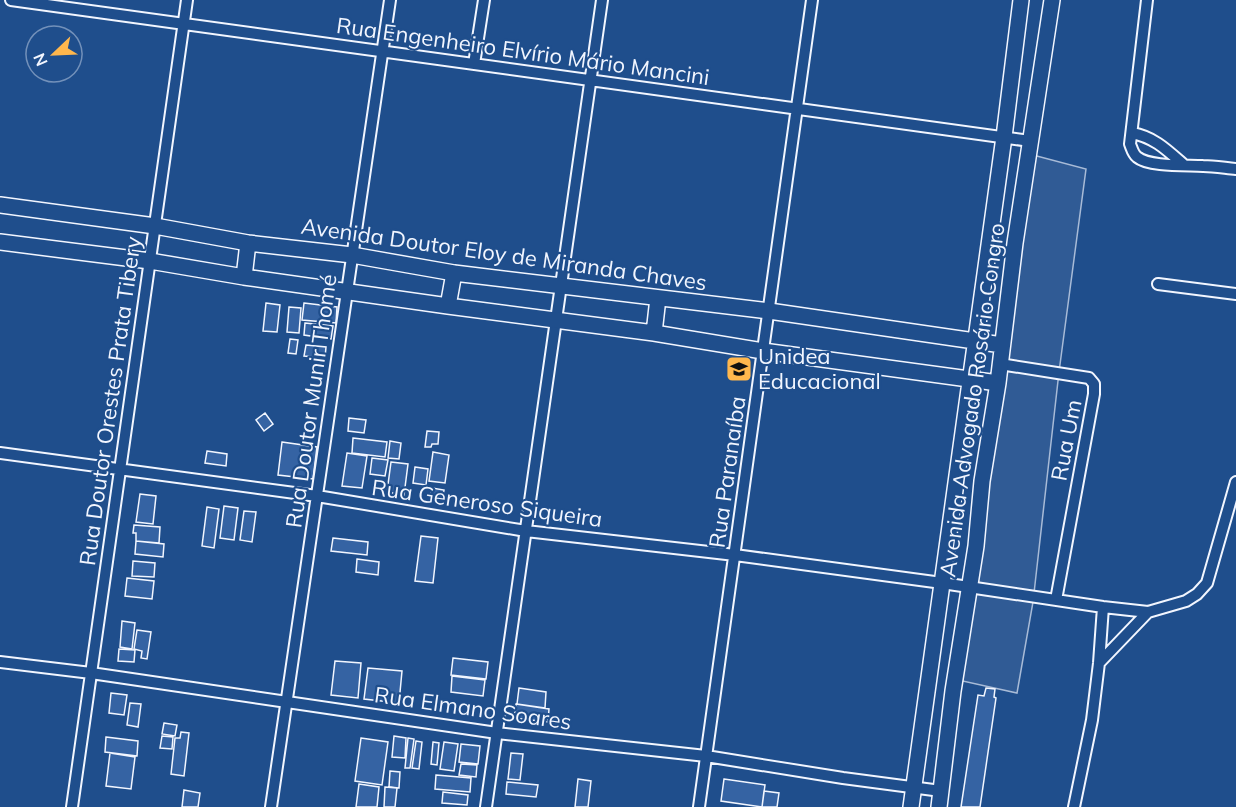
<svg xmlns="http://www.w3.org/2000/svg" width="1236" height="807" font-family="Mulish,sans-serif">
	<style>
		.parking { fill: #305b95; stroke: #a8bbd7; stroke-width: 1.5 }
		.building { fill: #3563a3; stroke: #f2f6ff; stroke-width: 1.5 }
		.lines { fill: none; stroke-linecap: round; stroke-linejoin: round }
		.street-casing { stroke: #f2f6ff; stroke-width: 14 }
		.secondary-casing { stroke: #f2f6ff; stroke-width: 18 }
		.street { stroke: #1f4e8c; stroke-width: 10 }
		.secondary { stroke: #1f4e8c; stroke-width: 15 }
		.labels { text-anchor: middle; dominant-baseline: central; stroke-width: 4.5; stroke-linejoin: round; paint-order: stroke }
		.street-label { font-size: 22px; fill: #f2f6ff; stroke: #1f4e8c }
		.poi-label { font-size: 22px; fill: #f2f6ff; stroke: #1f4e8c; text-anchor: start }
	</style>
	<rect width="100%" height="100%" fill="#1f4e8c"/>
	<!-- parking -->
	<path class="parking" d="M1033 155 1086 169 1059 372 1033 602 1017 693 958 680Z"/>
	<!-- building -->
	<path class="building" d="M266 303 280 305 277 332 263 331Z
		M304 303 337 307 336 323 302 320Z
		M289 307 301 308 299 333 287 332Z
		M305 323 333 326 331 339 304 335Z
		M290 339 298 340 296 354 288 353Z
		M306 345 326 347 325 358 304 356Z
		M265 413 273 424 264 431 256 420Z
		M349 418 366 420 364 433 348 431Z
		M427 431 439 432 438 444H432L431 447H425Z
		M353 438 387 442 385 457 352 453Z
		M390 441 401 443 399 459 388 458Z
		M282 442 317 447 313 479 278 475Z
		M207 451 227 454 226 466 205 463Z
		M433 452 449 455 445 483 429 481Z
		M347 453 367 456 362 488 342 486Z
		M372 458 388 460 385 476 370 474Z
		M391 462 408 464 404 495 387 492Z
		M415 467 428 469 426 485 413 483Z
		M432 488 444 490 442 500 430 498Z
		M140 494 156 496 153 524 136 522Z
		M224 506 238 508 234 540 220 538Z
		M207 507 219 509 214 548 202 546Z
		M244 511 256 512 252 542 240 540Z
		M134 525 160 527 159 543 136 541V533H133Z
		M421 536 438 538 433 583 415 581Z
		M333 538 368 542 367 555 331 551Z
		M136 541 164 544 163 557 135 554Z
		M357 559 379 562 378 575 356 572Z
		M133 561 155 563 154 577 132 576Z
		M127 578 154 581 152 599 125 596Z
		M122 621 135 623 132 649 120 647Z
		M137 630 151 632 147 659 141 658 142 651 134 649Z
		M119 649 135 650 134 662 118 661Z
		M453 658 488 662 486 679 451 675Z
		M335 661 361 663 358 698 331 695Z
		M368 668 402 671 399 703 364 699Z
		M452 676 485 680 483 696 451 692Z
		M519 688 546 692 545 708 517 704Z
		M986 688 995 689 994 697 996 698 980 807H961L978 695 984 696Z
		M111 693 127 695 124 715 109 713Z
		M130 703 141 704 138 727 127 725Z
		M516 704 549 709 548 722 514 718Z
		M164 723 177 725 175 736 162 734Z
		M181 732 189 733 184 776 171 774 175 738H180Z
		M162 736 173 737 172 749 160 748Z
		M394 736 406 738 405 758 392 757Z
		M106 737 138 741 137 756 105 752Z
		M361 738 388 742 382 785 355 781Z
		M408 738 414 739 410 768H405Z
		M416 741 422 742 419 769 412 768Z
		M433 742 439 743 437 765 431 764Z
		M444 742 458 744 454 771 440 769Z
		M461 744 480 746 478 764 459 762Z
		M110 753 135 757 131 789 106 786Z
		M511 753 523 754 520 780 508 779Z
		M461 764 477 765 476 777 459 775Z
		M390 771 400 772 399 788 389 787Z
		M436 775 471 778 470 792 435 789Z
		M578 779 591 781 588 807H575Z
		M724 779 765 785 762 807 721 801Z
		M507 782 538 785 536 797 506 794Z
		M359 784 379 787 377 807H356Z
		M385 787 397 788 395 807H384Z
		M184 790 200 793 198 807H182Z
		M764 791 779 793 777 807H762Z
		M443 792 468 795 467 805 442 803Z"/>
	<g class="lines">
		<defs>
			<path id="street" d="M11 0 1030 141
				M1147 0 1130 144C1132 149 1133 154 1137 157 1149 167 1186 165 1203 166 1214 166 1225 168 1236 169
				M474 64 484 0
				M1132 133C1154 137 1167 150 1184 165
				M1158 284 1236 294
				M1000 364 1089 378 1094 384V394L1056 600
				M0 453 317 496 526 531 735 555 942 583 1103 607 1148 612
				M0 662 91 673 497 733 706 756 843 778 941 791
				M1099 663 1148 612 1186 601 1197 594 1207 583 1236 482
				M72 807 187 0
				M271 807 390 0
				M486 807 602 0
				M699 807 812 0
				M1074 807 1092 720 1099 663 1103 607"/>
			<path id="secondary" d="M0 205 155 226 248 243 352 255 454 273 769 311 1002 345
				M0 242 150 261 244 277 448 306 654 333 763 351 998 383
				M244 277 248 243
				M448 306 454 273
				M654 333 658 298
				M911 807 1004 137 1021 0
				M939 807 953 691 976 546 982 481 998 383 1015 243 1052 0"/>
		</defs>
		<!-- street casing -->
		<use href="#street" class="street-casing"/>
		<!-- secondary casing -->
		<use href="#secondary" class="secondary-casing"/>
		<!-- street -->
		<use href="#street" class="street"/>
		<!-- secondary -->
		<use href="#secondary" class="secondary"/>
	</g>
	<!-- icons -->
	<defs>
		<symbol id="university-square" viewBox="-11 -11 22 22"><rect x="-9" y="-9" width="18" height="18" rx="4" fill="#ffb74d" stroke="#1f4e8c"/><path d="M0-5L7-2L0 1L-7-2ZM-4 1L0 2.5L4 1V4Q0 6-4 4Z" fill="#111"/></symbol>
	</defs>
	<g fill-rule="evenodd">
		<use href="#university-square" x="724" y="354" width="30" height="30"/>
	</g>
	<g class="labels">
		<!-- street labels -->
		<g class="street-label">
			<text transform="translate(523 51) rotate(8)">Rua Engenheiro Elvírio Mário Mancini</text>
			<text transform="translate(504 254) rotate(8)">Avenida Doutor Eloy de Miranda Chaves</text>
			<text transform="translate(972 400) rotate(-82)">Avenida Advogado Rosário Congro</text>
			<text transform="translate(110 401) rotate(-82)">Rua Doutor Orestes Prata Tibery</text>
			<text transform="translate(311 401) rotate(-82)">Rua Doutor Munir Thomé</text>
			<text transform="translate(1066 440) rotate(-79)">Rua Um</text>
			<text transform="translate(727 472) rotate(-82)">Rua Paranaíba</text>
			<text transform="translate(487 503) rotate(8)">Rua Generoso Siqueira</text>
			<text transform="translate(473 708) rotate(8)">Rua Elmano Soares</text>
		</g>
		<!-- poi labels -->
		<g class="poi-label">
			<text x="758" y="356">Unidea<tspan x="758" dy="25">Educacional</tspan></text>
		</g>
	</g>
	<!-- north arrow -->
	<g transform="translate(54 54) rotate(247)"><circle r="28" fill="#1f4e8c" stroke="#7391ba" stroke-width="1.5"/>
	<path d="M0-4.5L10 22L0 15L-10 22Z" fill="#ffb74d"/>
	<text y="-9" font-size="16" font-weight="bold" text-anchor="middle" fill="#f2f6ff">N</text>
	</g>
</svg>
